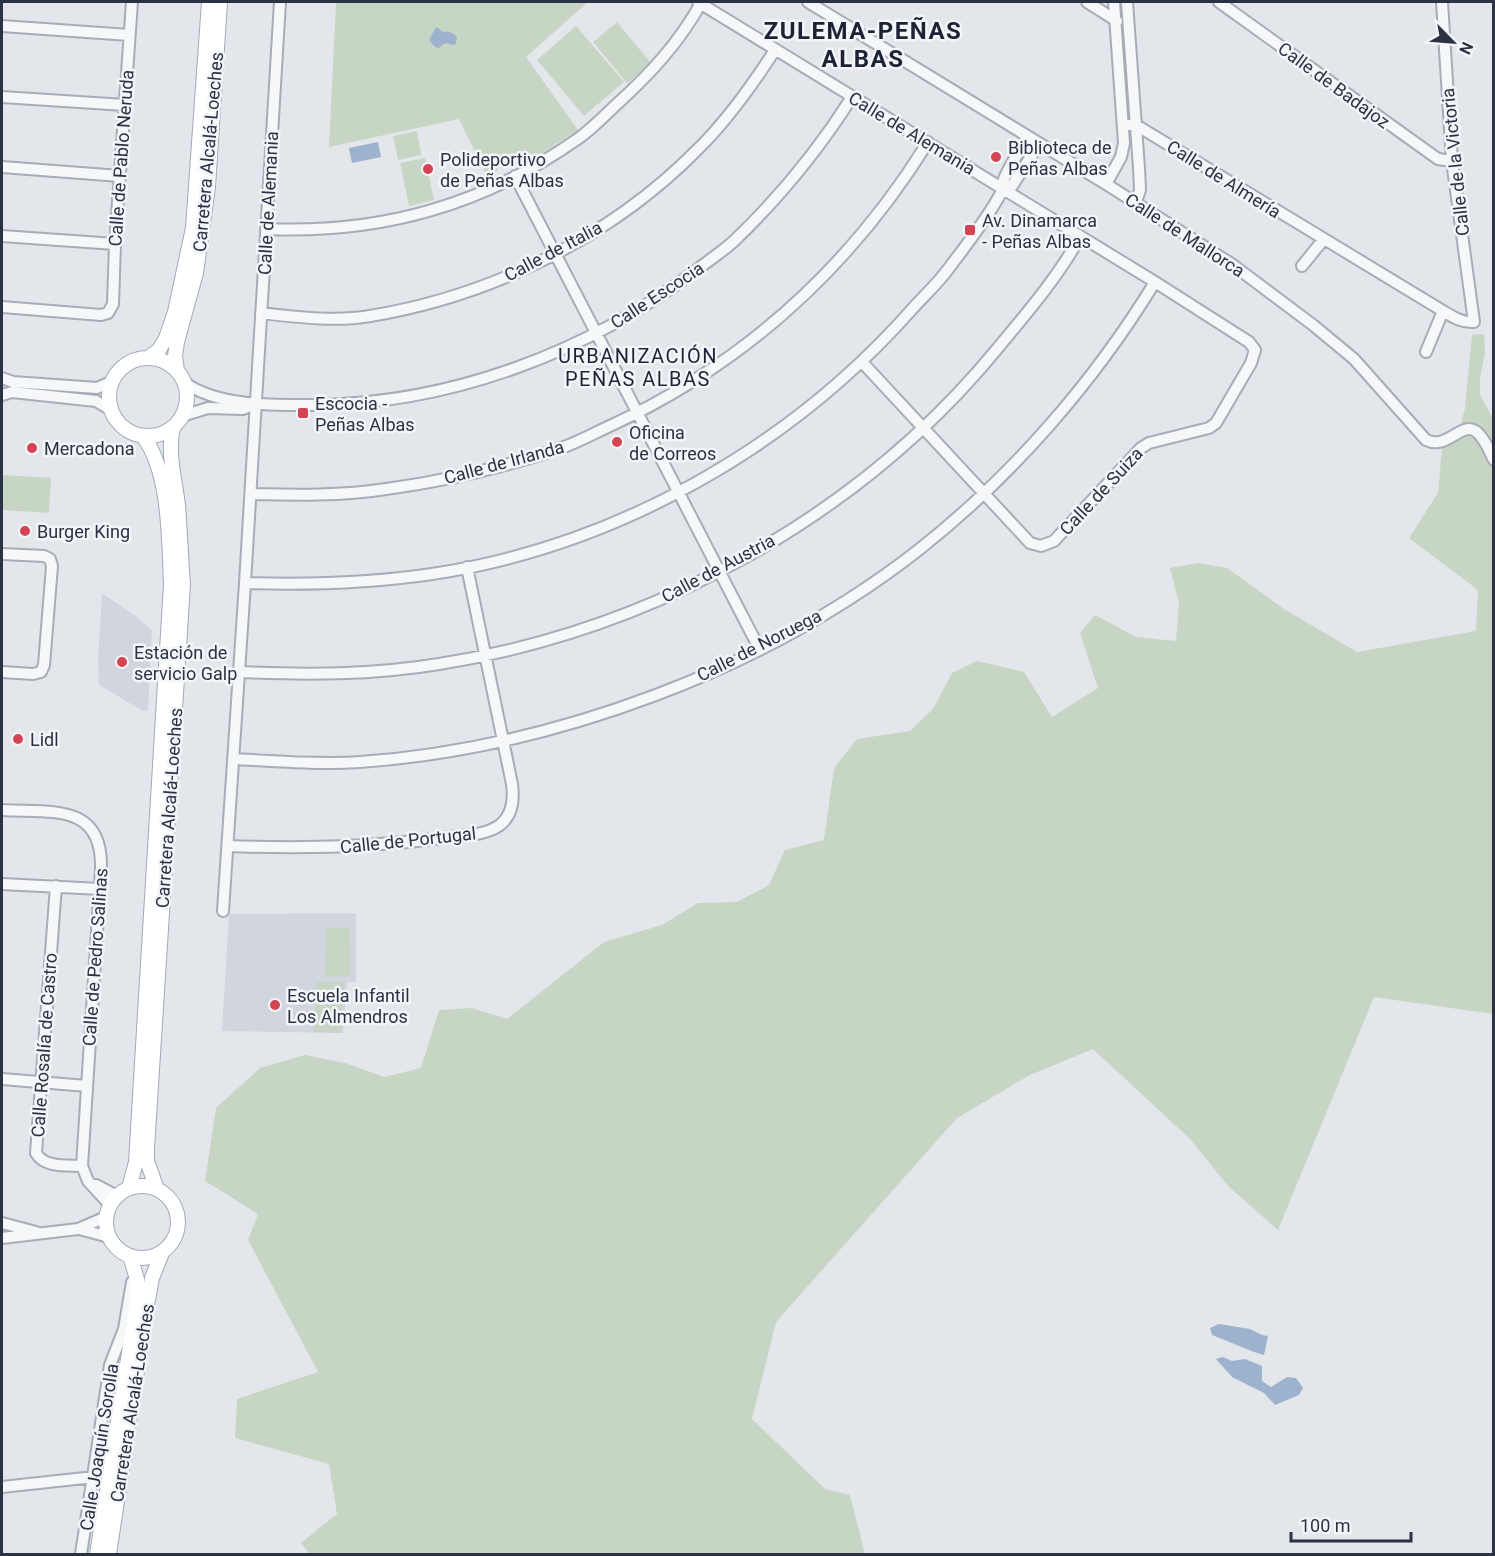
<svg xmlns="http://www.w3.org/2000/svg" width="1495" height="1556" font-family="Roboto,sans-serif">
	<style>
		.built { fill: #d1d5dd }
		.green { fill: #c7d6c4 }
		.water { fill: #9db2cc }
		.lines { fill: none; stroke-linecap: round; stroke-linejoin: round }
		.minor-casing { stroke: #a8acb6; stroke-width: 14 }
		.major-casing { stroke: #a1a9b8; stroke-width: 16 }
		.minor { stroke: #f6f7f9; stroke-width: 10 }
		.major { stroke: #fff; stroke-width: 14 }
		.poi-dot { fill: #d44453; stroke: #f3f5f8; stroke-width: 2 }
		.labels { text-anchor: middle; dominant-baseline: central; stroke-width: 5; stroke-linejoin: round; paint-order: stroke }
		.street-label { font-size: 18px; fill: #2a3244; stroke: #f3f5f8 }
		.poi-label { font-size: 18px; fill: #2a3244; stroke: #f3f5f8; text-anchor: start }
		.neighbourhood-label { font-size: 20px; letter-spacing: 1.5px; fill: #1c2335; stroke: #f3f5f8 }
		.district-label { font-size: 24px; font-weight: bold; letter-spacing: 1.5px; fill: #1c2335; stroke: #f3f5f8 }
	</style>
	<rect width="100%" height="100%" fill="#e3e6eb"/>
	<!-- built -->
	<path class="built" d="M102 593 137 617 152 630 148 710 143 711 99 685 98 659Z
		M356 913V982H347L343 1033 222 1031 229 914Z"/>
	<!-- green -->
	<path class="green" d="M336 2H588L526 57 578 130 534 158H517L508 162 498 169 490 182 459 119 329 147Z
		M617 22 651 63 627 83 593 42Z
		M576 26 624 82 584 116 537 60Z
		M417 131 421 155 398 160 393 136Z
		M425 158 434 200 409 206 400 163Z
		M1484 334 1485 352 1480 379V395L1494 420 1493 1014 1374 997 1278 1230 1228 1186 1190 1139 1093 1049 1030 1075 957 1118 776 1322 752 1419 825 1489 850 1495 865 1554H310L301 1543 337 1514 329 1464 235 1438 237 1399 318 1372 248 1240 258 1214 205 1181 216 1108 260 1068 305 1055 345 1063 384 1077 421 1068 439 1010 472 1008 507 1019 604 942 662 925 698 903 737 902 769 885 785 850 824 840 834 768 857 739 910 731 933 709 952 673 977 661 1024 672 1052 717 1098 688 1080 633 1095 615 1136 637 1176 641 1179 604 1170 568 1198 563 1227 568 1284 609 1357 652 1476 631 1478 590 1409 538 1438 493 1442 448 1458 436 1465 408 1472 335Z
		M2 475 51 478 49 513 2 510Z
		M326 928H349L350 976H325Z
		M316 982H344L341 1033 314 1032Z"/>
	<!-- water -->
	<path class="water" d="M436 27 443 32C449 31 454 32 457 38L455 45 445 43 439 48 435 47 429 40Z
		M378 142 381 157 352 163 349 148Z
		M1219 1324 1250 1329 1262 1335 1268 1336 1264 1355 1254 1352 1212 1335 1210 1328Z
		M1223 1357 1232 1361 1245 1359 1262 1366V1381L1271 1387 1287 1377 1296 1378 1303 1388 1299 1395 1275 1405 1264 1393 1232 1377 1216 1359Z"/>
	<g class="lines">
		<defs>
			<path id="minor" d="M698 2 1155 282 1249 342 1255 350 1251 363 1216 423 1209 428 1149 443 1141 448 1054 541 1041 546 1030 543 862 362
				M808 2 1106 184 1233 265 1313 325 1354 359 1426 440C1450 452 1465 412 1482 438 1487 444 1490 453 1494 460
				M1087 2 1117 21
				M1127 2 1139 168 1140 190 1136 202
				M1219 2 1438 159 1452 161
				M2 26 129 35
				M2 97 125 105
				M1123 125H1136L1443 311C1453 317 1462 323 1474 322L1452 161 1442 2
				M2 167 120 176
				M515 176 759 648
				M1106 184 1121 157 1124 143 1114 2
				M1003 188 1012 186 1039 144
				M266 229C382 234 484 205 579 138 593 128 605 115 617 104 650 74 679 43 701 3
				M2 236 115 244
				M1302 266 1323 240
				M2 307 101 315 108 313 113 304 115 244 132 2
				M261 313C297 317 334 322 370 316 491 296 610 238 697 150 727 121 753 84 775 50
				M1426 352 1443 311
				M2 378 13 382 97 388 113 381
				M185 383C220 407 275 405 317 405 452 403 588 352 695 271 708 261 722 252 734 241 779 198 819 149 852 97
				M2 395 12 392 96 401 111 410
				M182 416 208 408 243 409 255 404
				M251 494C295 495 342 496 386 489 445 481 502 468 558 449 577 443 594 433 612 425 745 363 851 266 928 142
				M2 554 44 556 50 559 52 566 44 665 41 672 33 674 2 672
				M245 583C307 585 371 583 432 574 617 546 791 447 914 307 926 294 939 282 949 268 967 244 987 219 1001 193 1004 188 1002 184 1004 179 1010 165 1020 150 1028 137
				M239 672C306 675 373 675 439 664 653 630 859 517 997 349 1026 314 1058 277 1080 237
				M234 759C274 761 319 765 360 762 553 748 768 669 921 548 1013 475 1094 382 1155 282
				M2 810C50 813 103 802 101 869L82 1166 88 1181 110 1205
				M228 846C303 849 377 847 451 837 467 835 486 835 500 825 513 815 514 799 512 784L467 567
				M2 884 100 889
				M56 886 36 1153C44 1168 67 1165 82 1166
				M223 911 245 583 280 2
				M2 1079 87 1086
				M96 1185 117 1196
				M2 1223 36 1232
				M79 1229 109 1237
				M2 1238 78 1229 106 1217
				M2 1487 94 1477
				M81 1554 110 1365 124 1329 132 1282"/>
			<path id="major" d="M148 358 159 350 166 338 175 312 193 228 209 2
				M109 397a39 39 0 1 1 78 0a39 39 0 1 1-78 0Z
				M177 371 175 356 177 342 196 273 208 187 220 2
				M106 1222a36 36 0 1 1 72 0a36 36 0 1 1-72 0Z
				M129 1188 136 1162 171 584C169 539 170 472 143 436
				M157 1189 147 1161V1148L183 584C181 558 180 532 178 505 175 480 167 452 173 427
				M97 1554 137 1302V1279L130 1256
				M109 1554 147 1305 152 1278 162 1253"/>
		</defs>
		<!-- minor casing -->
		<use href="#minor" class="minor-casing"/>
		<!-- major casing -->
		<use href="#major" class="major-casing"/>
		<!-- minor -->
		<use href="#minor" class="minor"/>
		<!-- major -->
		<use href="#major" class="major"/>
	</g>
	<!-- markers -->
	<g class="poi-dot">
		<circle cx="996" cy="157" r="6"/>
		<circle cx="428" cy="169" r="6"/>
		<rect x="964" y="224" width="12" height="12" rx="3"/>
		<rect x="297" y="407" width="12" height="12" rx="3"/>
		<circle cx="617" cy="442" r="6"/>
		<circle cx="32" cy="448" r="6"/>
		<circle cx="25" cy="531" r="6"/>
		<circle cx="122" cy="662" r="6"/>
		<circle cx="18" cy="739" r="6"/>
		<circle cx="275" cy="1005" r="6"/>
	</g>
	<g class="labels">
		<!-- street labels -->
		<g class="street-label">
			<text transform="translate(1334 85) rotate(36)">Calle de Badajoz</text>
			<text transform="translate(912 133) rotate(31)">Calle de Alemania</text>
			<text transform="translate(208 152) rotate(-85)">Carretera Alcalá-Loeches</text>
			<text transform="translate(121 158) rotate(-86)">Calle de Pablo Neruda</text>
			<text transform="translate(1455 162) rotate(-96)">Calle de la Victoria</text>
			<text transform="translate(1224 179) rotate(32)">Calle de Almería</text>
			<text transform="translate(268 203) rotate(-87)">Calle de Alemania</text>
			<text transform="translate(1185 235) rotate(33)">Calle de Mallorca</text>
			<text transform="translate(553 251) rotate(-28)">Calle de Italia</text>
			<text transform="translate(657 295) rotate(-33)">Calle Escocia</text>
			<text transform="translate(504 462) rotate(-15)">Calle de Irlanda</text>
			<text transform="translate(1101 491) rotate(-47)">Calle de Suiza</text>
			<text transform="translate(718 568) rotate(-28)">Calle de Austria</text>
			<text transform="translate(759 645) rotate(-27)">Calle de Noruega</text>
			<text transform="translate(169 808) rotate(-86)">Carretera Alcalá-Loeches</text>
			<text transform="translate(408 840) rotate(-6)">Calle de Portugal</text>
			<text transform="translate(95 957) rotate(-86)">Calle de Pedro Salinas</text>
			<text transform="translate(44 1045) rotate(-86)">Calle Rosalía de Castro</text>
			<text transform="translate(132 1403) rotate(-81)">Carretera Alcalá-Loeches</text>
			<text transform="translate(99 1447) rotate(-81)">Calle Joaquín Sorolla</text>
		</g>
		<!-- poi labels -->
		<g class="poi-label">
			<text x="1008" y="147">Biblioteca de<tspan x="1008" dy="21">Peñas Albas</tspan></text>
			<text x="440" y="159">Polideportivo<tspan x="440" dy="21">de Peñas Albas</tspan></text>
			<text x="982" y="220">Av. Dinamarca<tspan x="982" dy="21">- Peñas Albas</tspan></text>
			<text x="315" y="403">Escocia -<tspan x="315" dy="21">Peñas Albas</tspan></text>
			<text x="629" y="432">Oficina<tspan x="629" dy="21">de Correos</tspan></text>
			<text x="44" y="448">Mercadona</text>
			<text x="37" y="531">Burger King</text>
			<text x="134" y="652">Estación de<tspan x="134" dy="21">servicio Galp</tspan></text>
			<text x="30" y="739">Lidl</text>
			<text x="287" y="995">Escuela Infantil<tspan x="287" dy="21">Los Almendros</tspan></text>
		</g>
		<!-- neighbourhood labels -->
		<g class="neighbourhood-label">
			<text x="638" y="356">URBANIZACIÓN<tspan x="638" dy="23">PEÑAS ALBAS</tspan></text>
		</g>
		<!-- district labels -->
		<g class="district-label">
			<text x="863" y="31">ZULEMA-PEÑAS<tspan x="863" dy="28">ALBAS</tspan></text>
		</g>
	</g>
	<!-- border -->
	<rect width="1495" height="1556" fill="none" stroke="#2a3244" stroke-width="6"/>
	<!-- north arrow -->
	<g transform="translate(1453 42) rotate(115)" stroke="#f3f5f8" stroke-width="4.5" paint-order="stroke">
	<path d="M0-4.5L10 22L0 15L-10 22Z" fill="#2a3244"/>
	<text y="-9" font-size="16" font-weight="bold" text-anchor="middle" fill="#2a3244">N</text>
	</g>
	<!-- scale -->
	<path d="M1291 1532v9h120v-9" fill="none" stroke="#2a3244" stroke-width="3"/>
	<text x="1300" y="1532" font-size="18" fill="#2a3244" stroke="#f3f5f8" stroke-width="4.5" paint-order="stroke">100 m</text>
</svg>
